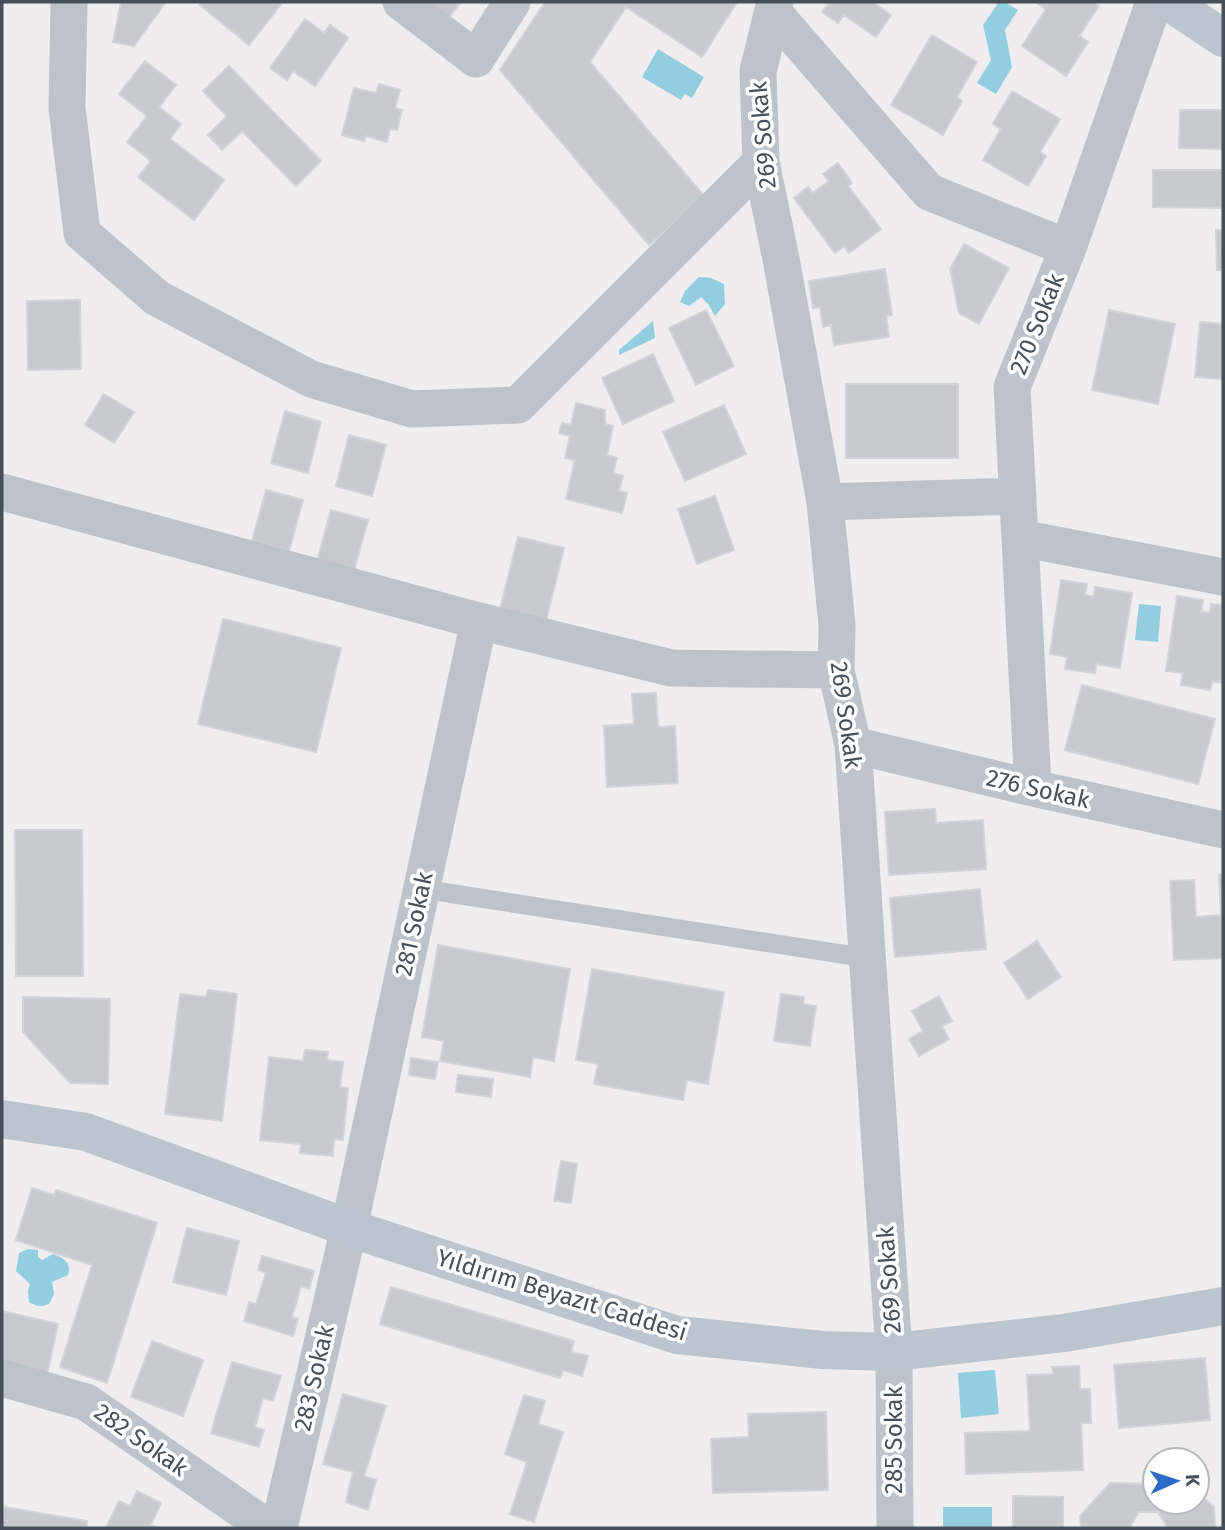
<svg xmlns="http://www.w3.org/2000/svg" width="1225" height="1530" font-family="'Fira Sans',sans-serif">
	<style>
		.water { fill: #92cde0 }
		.building { fill: #c7c9cf; stroke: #d1d3d8; stroke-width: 2 }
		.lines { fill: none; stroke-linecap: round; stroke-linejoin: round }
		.lane { stroke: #bdc3ca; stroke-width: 19 }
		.street { stroke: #bdc3ca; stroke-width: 37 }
		.secondary { stroke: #bcc4ce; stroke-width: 38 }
		.labels { text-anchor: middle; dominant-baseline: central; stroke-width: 7; stroke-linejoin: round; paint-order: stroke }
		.street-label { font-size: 24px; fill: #474f58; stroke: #fff }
	</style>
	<rect width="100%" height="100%" fill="#efeded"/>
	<!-- water -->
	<path class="water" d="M999 2H1005L1018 10 1005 30 1012 67 996 94 977 83 991 60 983 25Z
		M658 49 704 77 692 98 685 94 681 100 642 77Z
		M699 277 711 278 724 284 725 304 715 316 708 304 701 297 689 306 680 302 685 291Z
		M653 321 655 338 619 355V350Z
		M1139 604 1161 606 1158 642 1135 640Z
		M28 1249 38 1250V1257L42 1260 53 1254C64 1258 72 1263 68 1275L52 1282 54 1294 49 1304C41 1307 37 1307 29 1302L28 1291 30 1284 16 1271 19 1253Z
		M995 1370 999 1414 961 1418 958 1373Z
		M943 1507H992V1528H943Z"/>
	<!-- building -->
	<path class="building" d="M121 2H166L134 46 113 42Z
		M202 2H283L249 45 200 5Z
		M417 2H461L444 23Z
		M545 2H737L702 57 626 7 590 62 705 197 649 245 500 70Z
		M830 2H872L891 15 876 37 844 15 838 23 822 12Z
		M1035 2H1093L1099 6 1079 36 1088 42 1066 76 1022 46 1046 9Z
		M305 19 324 33 330 25 348 38 315 86 293 71 287 80 270 68Z
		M932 35 977 62 957 97 962 101 943 135 891 105Z
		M145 61 176 85 159 107 181 124 170 139 224 180 194 220 138 177 151 161 127 142 147 116 119 94Z
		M229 66 321 161 296 186 242 131 222 150 208 135 227 116 203 91Z
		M379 84 400 90 395 108 402 110 397 130 390 129 387 142 366 136 364 141 342 135 354 88 376 93Z
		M1012 91 1060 119 1040 152 1046 156 1028 186 983 160 1001 129 993 124Z
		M1180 110H1223V149L1179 148Z
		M838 163 852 183 848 186 881 229 849 253 844 246 835 253 794 198 808 187 813 193 829 181 823 174Z
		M1153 170H1222V208L1153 207Z
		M1216 230H1223V270H1217Z
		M964 244 1009 268 979 324 959 313 950 269Z
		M885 269 892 315 886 316 889 337 834 345 831 325 823 327 820 307 813 308 809 281Z
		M80 300 81 369 28 370 27 301Z
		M706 310 734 366 696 385 669 328Z
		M1109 310 1175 324 1158 404 1092 390Z
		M1200 322 1223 324V379L1195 377Z
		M653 354 674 401 623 424 602 378Z
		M846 384H958V458H846Z
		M104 394 134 412 114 443 85 425Z
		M576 403 605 410V424L613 426 607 455 617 458 613 473 623 476 619 491 627 493 622 513 566 499 575 460 565 458 570 436 559 433 562 423 571 425Z
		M724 405 746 454 685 481 663 432Z
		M285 411 321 422 308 473 271 463Z
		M349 435 386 445 372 496 336 486Z
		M266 490 303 500 289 551 252 541Z
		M715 496 734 550 697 564 678 509Z
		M331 510 368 520 354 571 317 561Z
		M518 537 564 548 545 625 499 613Z
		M1061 580 1087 584 1085 595 1094 597 1095 587 1132 593 1120 668 1096 664 1095 673 1065 669 1067 657 1050 654Z
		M1177 596 1203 600 1201 612 1210 613 1211 604 1223 605V683L1212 681 1210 690 1181 685 1183 673 1166 671Z
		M223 619 341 648 316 752 198 724Z
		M1082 685 1215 719 1198 784 1065 750Z
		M656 693 658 727 675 726 678 783 607 787 604 726 634 724 632 694Z
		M935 809 936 823 983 820 986 869 889 875 885 812Z
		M15 830H82L83 976H16Z
		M1223 874V958L1174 960 1170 881 1194 880 1196 917 1221 915 1219 875Z
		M980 889 986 949 895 957 890 898Z
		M1037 941 1061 977 1028 999 1004 963Z
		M438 945 570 969 554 1061 533 1057 530 1077 440 1061 444 1041 422 1037Z
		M592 969 724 992 708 1084 687 1080 683 1100 594 1084 598 1064 576 1060Z
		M208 990 237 994 222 1121 165 1114 180 994 206 997Z
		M781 994 804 997 803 1004 816 1006 810 1046 774 1041Z
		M939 996 952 1021 942 1026 949 1039 919 1056 909 1039 923 1031 912 1011Z
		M23 997 110 999 108 1084 70 1083 23 1032Z
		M305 1050 328 1052 327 1060 343 1062 340 1087 348 1088 343 1140 334 1139 333 1156 300 1153 301 1144 260 1140 269 1057 303 1061Z
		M411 1058 438 1062 435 1079 409 1075Z
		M458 1075 493 1079 491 1097 456 1092Z
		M561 1161 577 1164 571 1203 554 1201Z
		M32 1188 54 1195 56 1190 157 1223 107 1383 60 1367 92 1265 16 1240Z
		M187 1228 239 1241 226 1295 173 1282Z
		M262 1256 314 1271 309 1289 301 1286 292 1317 298 1319 293 1336 244 1321 249 1302 256 1304 266 1273 258 1270Z
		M391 1287 574 1341 571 1352 588 1356 582 1376 563 1370 560 1378 380 1324Z
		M2 1311 58 1324 47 1375 2 1362Z
		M152 1341 203 1360 183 1416 131 1397Z
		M1205 1358 1210 1420 1119 1428 1114 1365Z
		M232 1362 281 1376 273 1401 263 1398 255 1427 264 1430 259 1447 211 1433Z
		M1079 1366 1080 1389H1090L1091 1423H1081L1083 1470 966 1474 965 1433 1030 1431 1027 1375 1054 1374 1052 1367Z
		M343 1394 386 1406 364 1476 376 1480 368 1510 346 1502 353 1472 323 1464Z
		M524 1395 545 1401 538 1424 563 1432 534 1522 510 1514 527 1462 505 1454Z
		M826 1412 828 1490 713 1493 711 1439 749 1437 748 1414Z
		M1110 1483 1155 1484V1502H1197V1492L1214 1507 1215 1528H1168L1158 1512H1139L1129 1528H1081L1080 1516Z
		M137 1491 161 1503 151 1525 158 1528H106L119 1501 130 1506Z
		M1013 1496 1063 1497V1528H1013Z
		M4 1507 87 1521 86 1528H2Z"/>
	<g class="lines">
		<!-- lane -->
		<path class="lane" d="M422 889 867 958"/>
		<!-- street -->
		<path class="street" d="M69 2 67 108 82 233 157 298 311 379 412 409 518 405 761 162
			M401 2 476 59 512 2
			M775 2 758 71 761 162 781 259 825 502 837 625 836 670 853 745 894 1352 895 1528
			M773 12 929 192 1068 248
			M2 492 479 621 671 668 836 670
			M825 502 1018 496
			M1020 538 1223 577
			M853 745 1033 788 1223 830
			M1033 788 1012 387 1068 248 1154 2
			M2 1378 86 1402 268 1528
			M279 1528 349 1228 479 621"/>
		<!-- secondary -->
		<path class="secondary" d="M1169 2 1223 38
			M2 1119 86 1132 349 1228 677 1335 823 1350 894 1352 1064 1333 1223 1306"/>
	</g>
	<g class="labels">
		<!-- street labels -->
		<g class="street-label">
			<text transform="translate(763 135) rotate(-95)">269 Sokak</text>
			<text transform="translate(1037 324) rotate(-68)">270 Sokak</text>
			<text transform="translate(846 715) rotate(82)">269 Sokak</text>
			<text transform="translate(1038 789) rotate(13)">276 Sokak</text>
			<text transform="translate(414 924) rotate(-78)">281 Sokak</text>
			<text transform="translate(889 1280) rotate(-94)">269 Sokak</text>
			<text transform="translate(562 1295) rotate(17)">Yıldırım Beyazıt Caddesi</text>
			<text transform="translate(314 1378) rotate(-77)">283 Sokak</text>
			<text transform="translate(141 1440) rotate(35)">282 Sokak</text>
			<text transform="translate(894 1440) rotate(-90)">285 Sokak</text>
		</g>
	</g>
	<!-- border -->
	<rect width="1225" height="1530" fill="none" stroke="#474f58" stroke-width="7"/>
	<!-- north arrow -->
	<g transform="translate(1176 1481) rotate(87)"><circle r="33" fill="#ffffff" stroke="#b5b9bc" stroke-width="2"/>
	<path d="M0-5L12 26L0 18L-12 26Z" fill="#2e6bc8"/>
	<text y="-10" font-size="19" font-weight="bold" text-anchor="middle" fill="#474f58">K</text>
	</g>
</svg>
